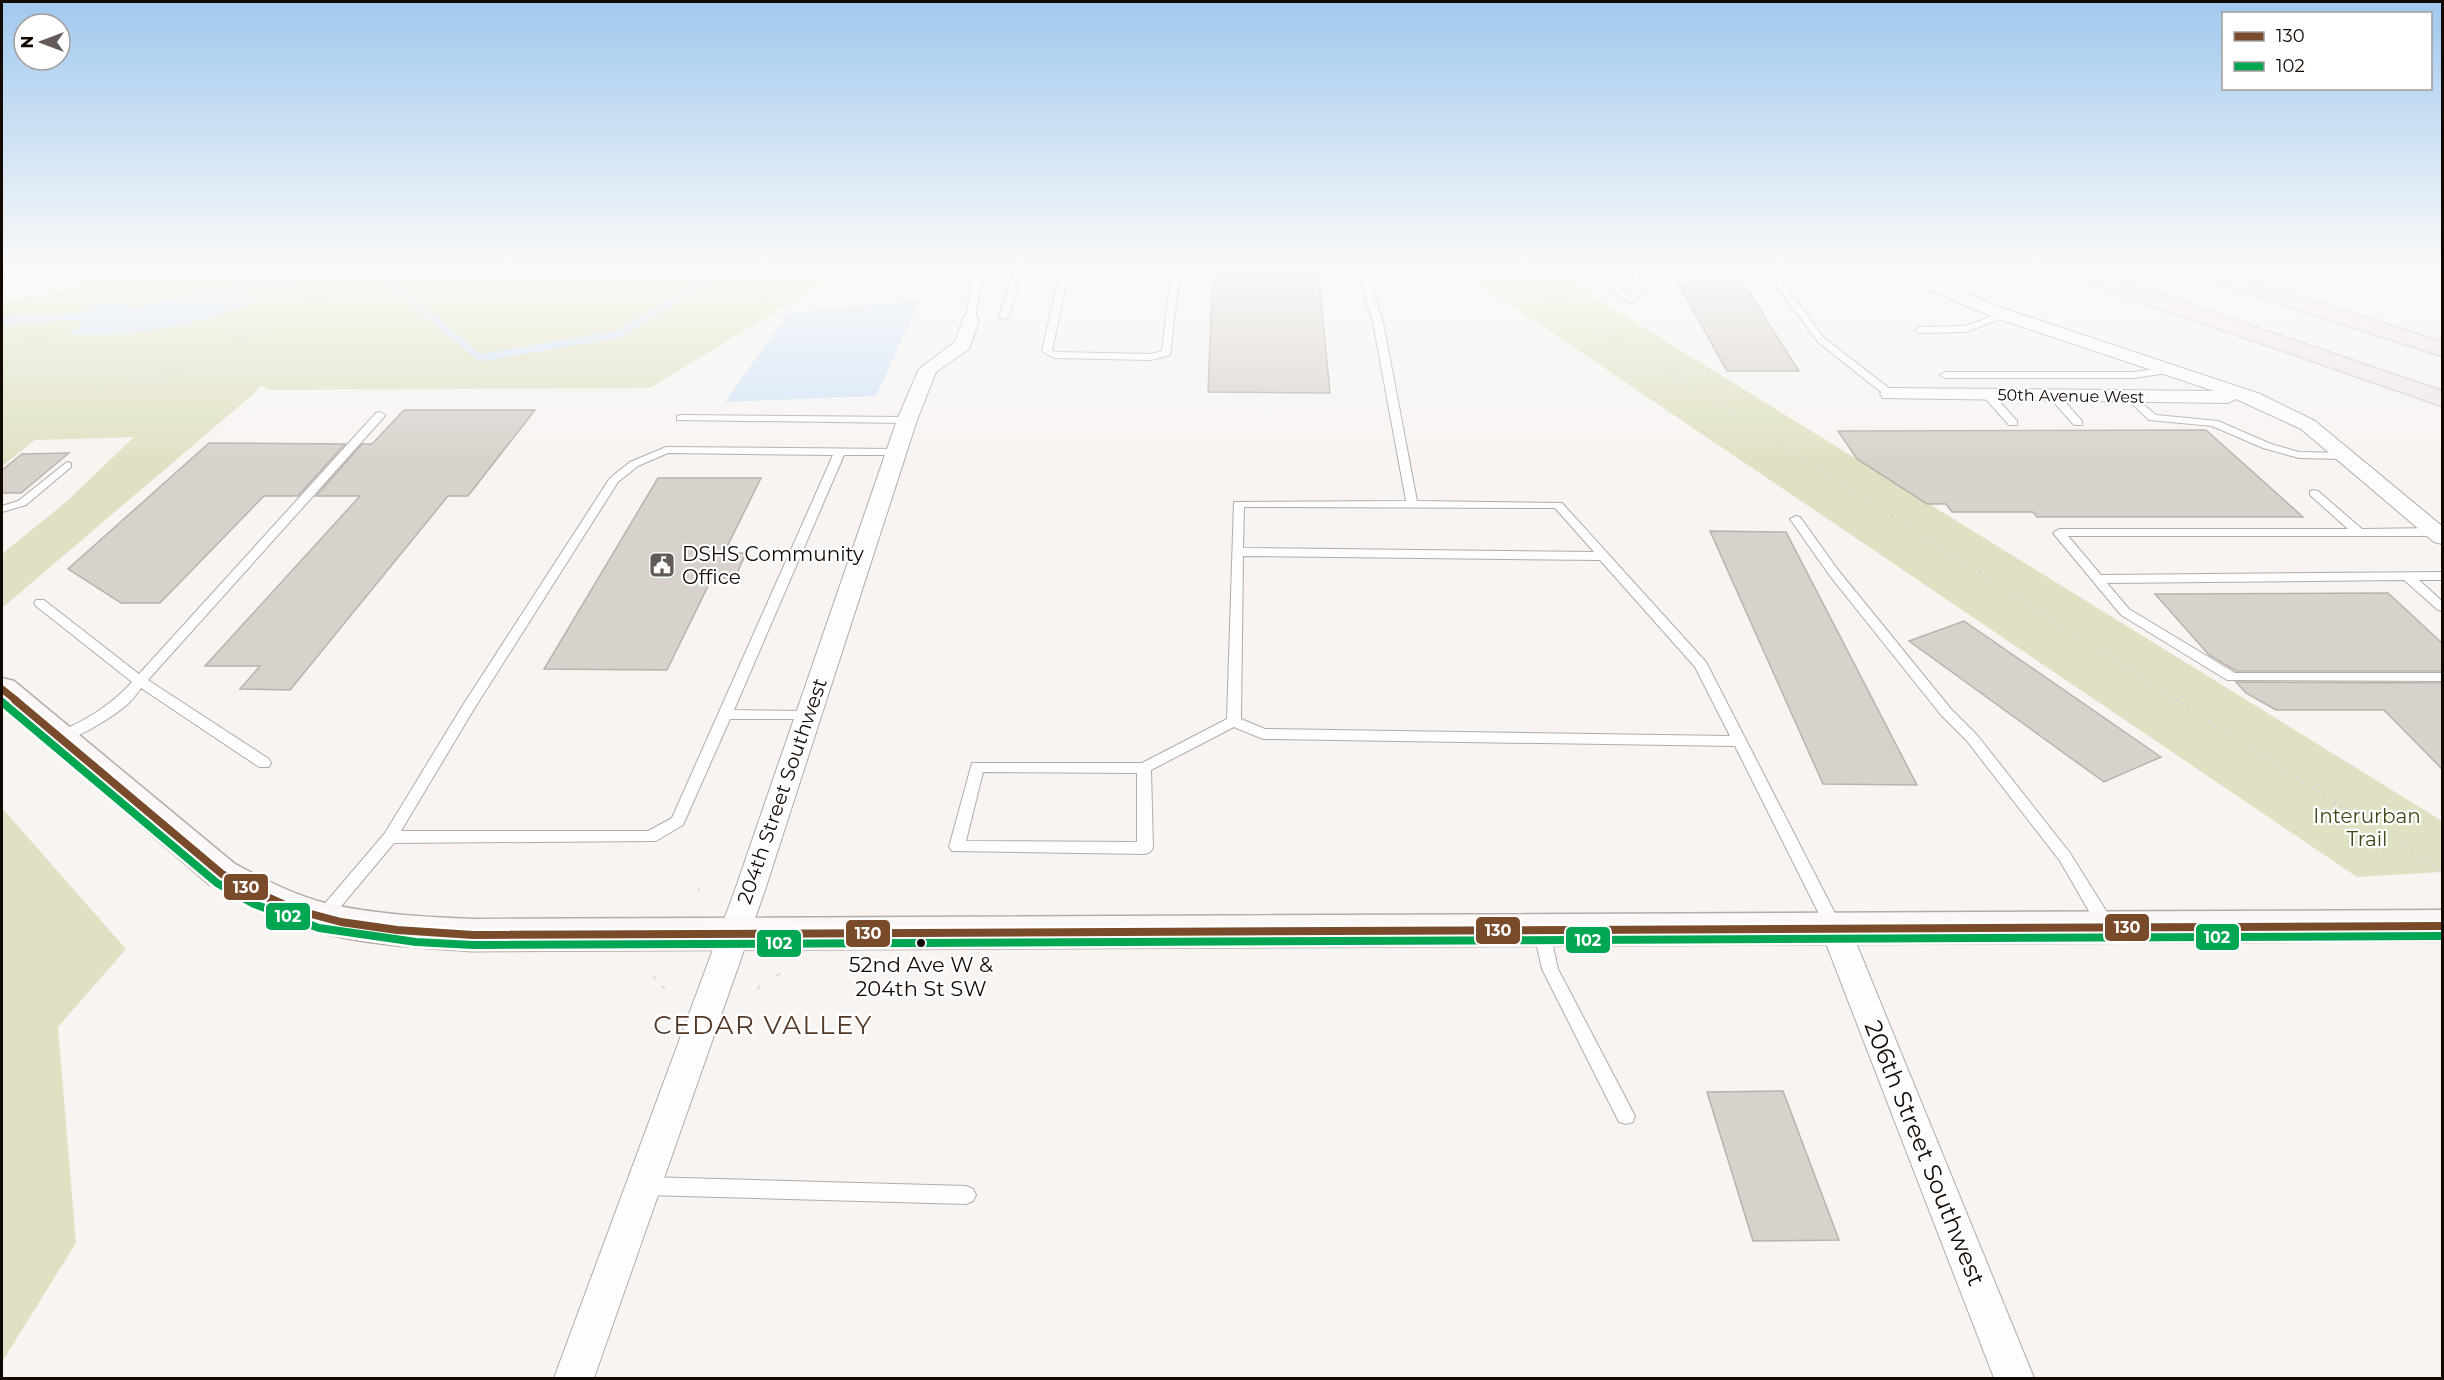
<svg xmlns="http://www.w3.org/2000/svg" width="2444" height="1380" font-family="Montserrat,sans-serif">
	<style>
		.green { fill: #e0e1c3 }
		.water { fill: #d4e5f8 }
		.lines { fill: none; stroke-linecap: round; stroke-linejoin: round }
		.stream { stroke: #d4e5f8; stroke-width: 7 }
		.building { fill: #d8d2cc; stroke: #b8b3ad; stroke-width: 1.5 }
		.lane-casing { stroke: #b3aca8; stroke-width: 2 }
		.street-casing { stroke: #b3aca8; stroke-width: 2 }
		.secondary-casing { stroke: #b3aca8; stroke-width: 3 }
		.highway-casing { stroke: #d1cfcd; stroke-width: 3 }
		.path-far2 { stroke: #d8d7d6; stroke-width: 3; stroke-dasharray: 1 3; stroke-linecap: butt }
		.path-far1 { stroke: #d8d7d6; stroke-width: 4; stroke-dasharray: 1.5 4; stroke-linecap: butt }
		.path { stroke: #d8d7d6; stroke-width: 4.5; stroke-dasharray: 1.5 5; stroke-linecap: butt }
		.lane { fill: #fefdfd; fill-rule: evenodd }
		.street { fill: #fefdfd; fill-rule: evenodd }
		.secondary { fill: #faf7f6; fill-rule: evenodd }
		.highway { fill: #f1e7e7; fill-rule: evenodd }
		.bus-1-far1-casing { stroke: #fff; stroke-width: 10 }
		.bus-1-casing { stroke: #fff; stroke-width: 13 }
		.bus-2-casing { stroke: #fff; stroke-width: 13 }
		.bus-1-far1 { stroke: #7a4b2a; stroke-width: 7 }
		.bus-1 { stroke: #7a4b2a; stroke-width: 8 }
		.bus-2 { stroke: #00a651; stroke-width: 8 }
		.bus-dot { fill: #130903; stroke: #fff; stroke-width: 2 }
		.labels { text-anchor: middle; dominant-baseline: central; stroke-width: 4.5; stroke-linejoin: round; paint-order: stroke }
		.far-street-label { font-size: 16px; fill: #130903; stroke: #fff }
		.poi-label { font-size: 20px; fill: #130903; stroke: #fff; text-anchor: start }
		.street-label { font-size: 20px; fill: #130903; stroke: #fff }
		.park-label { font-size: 20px; fill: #434619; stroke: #fff }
		.near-bus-label { font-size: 21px; fill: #130903; stroke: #fff }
		.near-street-label { font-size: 24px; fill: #130903; stroke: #fff }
		.near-neighbourhood-label { font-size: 26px; letter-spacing: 1.5px; fill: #523825; stroke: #fff }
		.line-badge { stroke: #fff; stroke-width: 2 }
		.badge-label { font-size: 16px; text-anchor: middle; font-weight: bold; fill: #fff }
	</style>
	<rect width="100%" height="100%" fill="#f7f4f2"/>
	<!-- green -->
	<path class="green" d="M110 269H846L650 388 268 390 261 385 256 390 257 391 2 608V554L66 502 134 437 35 440 2 466V301L64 292Z
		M1458 269H1549L2442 821V872L2357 877Z
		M2 808 126 949 58 1027 76 1243 2 1362Z"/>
	<!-- water -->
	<path class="water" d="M208 288 232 291 260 301 184 325 124 334 68 335 85 320V309C109 294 121 308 144 305 165 303 188 293 208 288Z
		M920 300 876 396 725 402 788 313Z"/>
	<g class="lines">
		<!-- stream -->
		<path class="stream" d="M374 269 480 358 619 334 726 269
			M221 293 341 269
			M2 321 95 315"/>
	</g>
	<!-- building -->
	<path class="building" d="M1213 269H1318L1330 393 1208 392Z
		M1678 283H1743L1799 371H1727Z
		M404 410H535L468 496H448L290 690 240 689 260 666H205L360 496H316L362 444H372Z
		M2206 430 2303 517H2037L2033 512H1952L1946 504H1927L1857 459 1838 431Z
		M209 443 345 444 298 496H264L160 603H121L68 569Z
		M69 453 21 493H2V470L22 454Z
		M658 478H761L724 553H746L735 578H712L667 670 544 669Z
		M1710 531 1786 532 1917 785 1823 784Z
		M2388 593 2442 643V671H2236L2209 655 2155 594Z
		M1964 621 2161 757 2104 782 1909 641Z
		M2236 682 2442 683V769L2384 710H2276L2246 693Z
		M1783 1091 1839 1240 1753 1241 1707 1092Z"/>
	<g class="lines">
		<defs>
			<path id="lane" d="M976 269H985L982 273 975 320 970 323 965 320 974 272Z
				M1014 269H1022L1009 317 1004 320 999 317Z
				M1061 269H1069L1068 274H1171L1172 269H1180L1170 355 1151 360 1054 358 1042 351ZM1067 280H1170L1162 351 1151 354 1056 352 1052 350Z
				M1357 269H1365L1383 322 1417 501 1562 503 1706 662 1842 927 1840 932 1834 933 1828 932 1735 746 1263 739 1234 727 1151 770 1153 848 1150 852 1145 854 952 851 949 847 972 763H1142L1227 719 1234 502 1406 501 1373 322ZM1244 507 1555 508 1594 552 1243 548ZM1243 556 1600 560 1695 667 1730 736 1265 729 1241 719ZM983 772 1137 773V842L966 841Z
				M1580 269H1590L1630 295 1637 287 1630 269H1638L1646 287 1634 302H1628Z
				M1755 269H1765L1780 278 1824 338 1894 392V396H1886L1818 342 1774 282Z
				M2002 313 2010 315 1966 332 1919 333 1914 330 1919 327 1965 326Z
				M2170 367 2175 370 2173 372 2134 378H1945L1940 375 1945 372H2134Z
				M1988 392 1992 393 2017 421V425H2009L1984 397V393Z
				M2053 392 2057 393 2082 421V425H2074L2049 397V393Z
				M2130 393 2156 415 2218 421 2271 444 2299 452 2344 453 2349 456 2344 459 2299 458 2263 448 2212 426 2149 420 2126 398 2125 396Z
				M380 412 385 415 384 417 148 680 269 759 271 763 269 767H259L141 688C137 693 133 699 129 703 117 714 71 745 56 740L54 737 56 734C85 720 111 706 132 682L36 606 34 603 36 600H44L139 674 376 413Z
				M681 415 907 417 912 420 907 423 677 420V416Z
				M666 447 897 449 902 452 897 455H844L734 710 808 711 813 713 815 716 813 719H730L683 825 656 841 394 843 328 922 322 924 316 922 314 918 316 914 385 833 463 705 610 478 630 462ZM668 453 833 455 672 818 648 831H401L474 709 618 482 638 466Z
				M67 462 71 463V467L26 505 2 512V506L18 501Z
				M2314 490 2318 491 2362 529 2436 528 2442 532 2436 536H2068L2101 575 2442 572V580H2419L2442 601V611L2438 610 2404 580 2107 583 2129 609 2235 673H2442V681L2227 680 2121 615 2053 533 2059 529H2348L2310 495V491Z
				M1796 516 1800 517 1838 570 1951 709 1977 735 2070 853 2113 922 2115 927 2113 932 2107 933 2101 932 2060 861 1967 741 1941 715 1830 576 1790 519Z
				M1541 922 1547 923 1549 928 1558 969 1635 1116 1633 1122 1626 1124 1619 1122 1542 969 1533 928 1535 923Z
				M645 1177 966 1186 973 1189 976 1195 973 1201 966 1204 645 1195 638 1192 635 1186 638 1180Z"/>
			<path id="street" d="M1885 269H1907L2005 309 2260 394 2315 421 2442 526V544L2434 542 2301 429 2236 399 2228 403 1883 398 1880 394 1883 390 1890 388 2214 391 1993 317 1887 272Z
				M2401 269H2427L2442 274V284L2403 272Z
				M970 315 976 316 979 320 969 349 936 372 917 420 765 890 594 1378H554L735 890 897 420 919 369 955 342 964 316Z
				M1835 916 1846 919 1850 928 2034 1378H1994L1820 928 1824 919Z"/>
			<path id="secondary" d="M2 678 14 681 235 864C264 879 293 895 325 903 370 914 427 917 473 919L2442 910V941L473 951C423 948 371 945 322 933 283 924 244 904 209 884L2 706Z"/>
			<path id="highway" d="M2054 269H2086L2442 391V406L2058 273Z
				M2181 269H2214L2442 342V356L2185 273Z"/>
		</defs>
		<!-- lane casing -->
		<use href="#lane" class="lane-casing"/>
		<!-- street casing -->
		<use href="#street" class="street-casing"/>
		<!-- secondary casing -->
		<use href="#secondary" class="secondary-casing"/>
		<!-- highway casing -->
		<use href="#highway" class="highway-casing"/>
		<!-- path-far2 -->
		<path class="path-far2" d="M1507 269 1806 461
			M219 315 242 340
			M2 351 17 344 45 338
			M2 389H101L160 378 242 340 379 269"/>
		<!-- path-far1 -->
		<path class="path-far1" d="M1803 460 2179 701"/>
		<!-- path -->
		<path class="path" d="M2176 700 2442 871
			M698 889 704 890
			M778 974 780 977
			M654 978 658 975
			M758 987 762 989
			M663 988 666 986"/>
		<!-- lane -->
		<use href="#lane" class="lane"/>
		<!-- street -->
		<use href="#street" class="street"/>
		<!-- secondary -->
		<use href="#secondary" class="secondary"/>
		<!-- highway -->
		<use href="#highway" class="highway"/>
		<defs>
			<path id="bus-1-far1" d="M2 689 17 701"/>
			<path id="bus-1" d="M15 700 222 874 258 893 296 910 341 922 397 930 473 935 2442 926"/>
			<path id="bus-2" d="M2 702 217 883 254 904 319 928 416 942 473 945 2442 936"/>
		</defs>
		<!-- bus-1-far1 casing -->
		<use href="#bus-1-far1" class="bus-1-far1-casing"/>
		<!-- bus-1 casing -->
		<use href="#bus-1" class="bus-1-casing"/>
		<!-- bus-2 casing -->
		<use href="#bus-2" class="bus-2-casing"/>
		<!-- bus-1-far1 -->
		<use href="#bus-1-far1" class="bus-1-far1"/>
		<!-- bus-1 -->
		<use href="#bus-1" class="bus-1"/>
		<!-- bus-2 -->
		<use href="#bus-2" class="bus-2"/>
	</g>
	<!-- sky -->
	<linearGradient id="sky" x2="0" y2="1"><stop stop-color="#a0c8ee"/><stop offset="0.58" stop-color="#fbfaf9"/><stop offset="1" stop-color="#fbfaf9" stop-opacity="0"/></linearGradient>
	<rect width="2444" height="462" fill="url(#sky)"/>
	<!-- icons -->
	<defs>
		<symbol id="civic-square" viewBox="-11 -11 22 22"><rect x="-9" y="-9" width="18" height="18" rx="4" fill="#635b57" stroke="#fff"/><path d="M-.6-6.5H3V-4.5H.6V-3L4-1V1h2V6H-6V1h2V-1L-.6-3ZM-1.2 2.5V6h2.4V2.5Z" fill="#fff"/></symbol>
	</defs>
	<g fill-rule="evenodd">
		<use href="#civic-square" x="647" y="550" width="30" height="30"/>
	</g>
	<!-- markers -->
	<circle class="bus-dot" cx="921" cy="943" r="5"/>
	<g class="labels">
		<!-- far-street labels -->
		<g class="far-street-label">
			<text transform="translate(2071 396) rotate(1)">50th Avenue West</text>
		</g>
		<!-- poi labels -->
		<g class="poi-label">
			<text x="682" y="554">DSHS Community<tspan x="682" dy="23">Office</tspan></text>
		</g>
		<!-- street labels -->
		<g class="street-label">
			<text transform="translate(782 791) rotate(-71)">204th Street Southwest</text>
		</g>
		<!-- park labels -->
		<g class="park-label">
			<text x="2367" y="816">Interurban<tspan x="2367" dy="23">Trail</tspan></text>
		</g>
		<!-- near-bus labels -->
		<g class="near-bus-label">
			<text x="921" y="964">52nd Ave W &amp;<tspan x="921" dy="24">204th St SW</tspan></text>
		</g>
		<!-- near-street labels -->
		<g class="near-street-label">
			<text transform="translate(1925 1153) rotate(68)">206th Street Southwest</text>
		</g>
		<!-- near-neighbourhood labels -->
		<g class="near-neighbourhood-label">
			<text x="763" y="1025">CEDAR VALLEY</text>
		</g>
	</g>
	<g class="line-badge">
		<rect x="223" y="873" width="46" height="28" rx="6" fill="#7a4b2a"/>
		<rect x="265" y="902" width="46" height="29" rx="6" fill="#00a651"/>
		<rect x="2104" y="913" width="46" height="29" rx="6" fill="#7a4b2a"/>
		<rect x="1475" y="916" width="46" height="29" rx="6" fill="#7a4b2a"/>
		<rect x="845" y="919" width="46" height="29" rx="6" fill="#7a4b2a"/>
		<rect x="2195" y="923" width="45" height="28" rx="6" fill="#00a651"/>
		<rect x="1565" y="926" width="46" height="28" rx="6" fill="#00a651"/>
		<rect x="756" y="929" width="46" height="29" rx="6" fill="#00a651"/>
	</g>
	<g class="badge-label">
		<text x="246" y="893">130</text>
		<text x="288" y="922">102</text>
		<text x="2127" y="933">130</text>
		<text x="1498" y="936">130</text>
		<text x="868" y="939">130</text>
		<text x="2217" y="943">102</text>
		<text x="1588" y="946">102</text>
		<text x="779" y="949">102</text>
	</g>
	<!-- border -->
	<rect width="2444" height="1380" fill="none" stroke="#130903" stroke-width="6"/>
	<!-- legend -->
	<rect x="2222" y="12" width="210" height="78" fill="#ffffff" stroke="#a19d9a" stroke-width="1.5"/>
	<rect x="2234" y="32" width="30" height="9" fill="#7a4b2a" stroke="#a19d9a" stroke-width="1.5"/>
	<text x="2276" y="42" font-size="18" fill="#130903">130</text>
	<rect x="2234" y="62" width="30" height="9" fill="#00a651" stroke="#a19d9a" stroke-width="1.5"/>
	<text x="2276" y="72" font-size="18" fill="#130903">102</text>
	<!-- north arrow -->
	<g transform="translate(42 42) rotate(270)"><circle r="28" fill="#ffffff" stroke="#a19d9a" stroke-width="1.5"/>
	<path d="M0-4.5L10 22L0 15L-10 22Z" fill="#635b57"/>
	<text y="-9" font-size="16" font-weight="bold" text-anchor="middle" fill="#130903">N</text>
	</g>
</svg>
